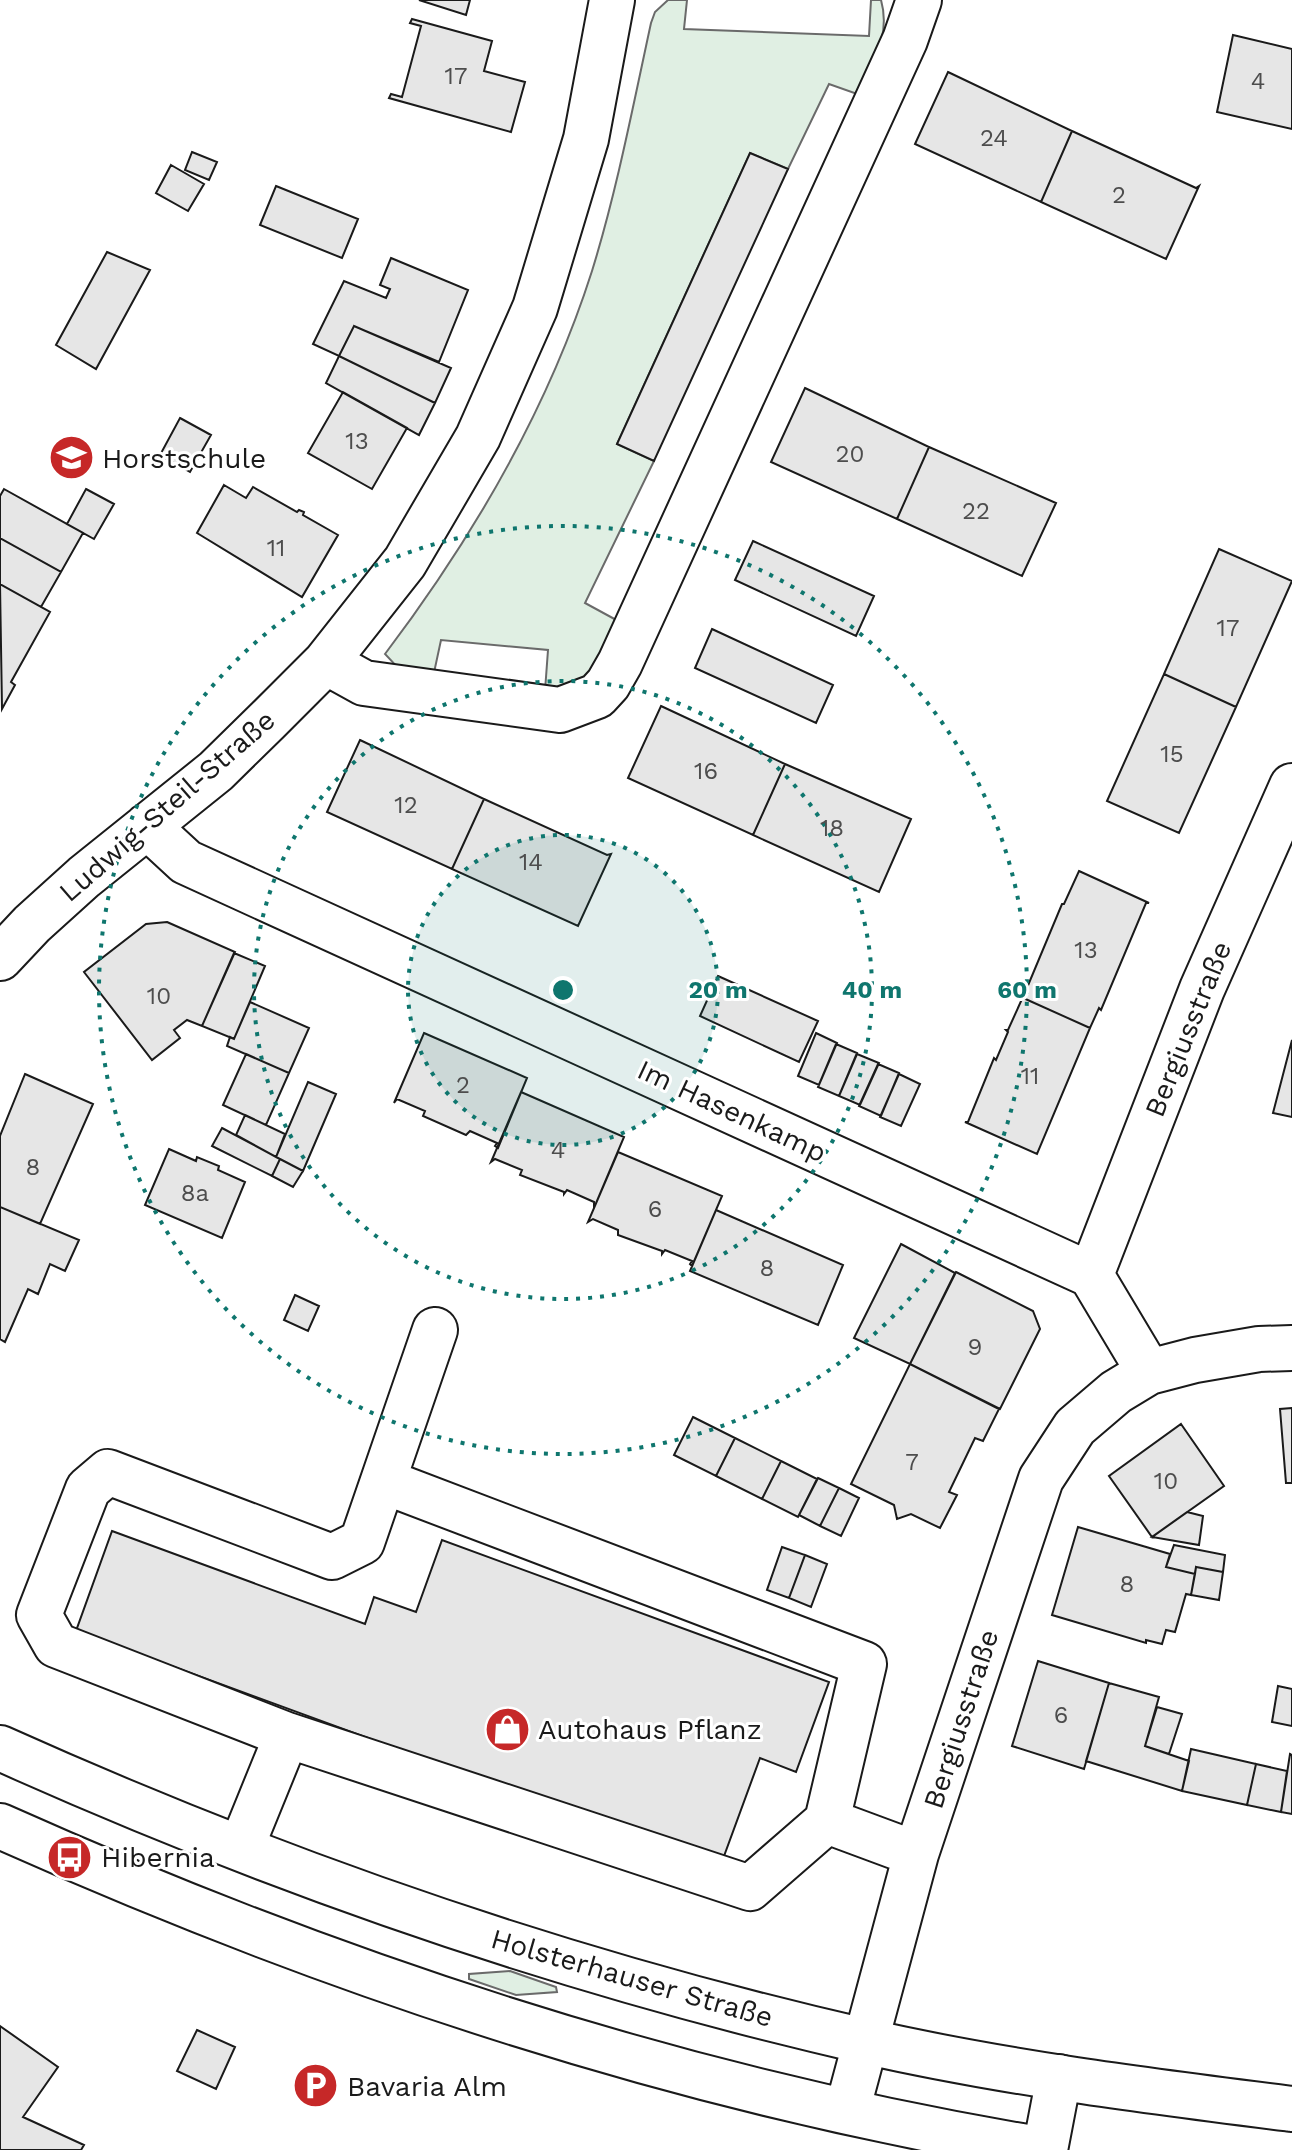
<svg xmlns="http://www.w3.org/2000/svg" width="1292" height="2150" font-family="'Work Sans',sans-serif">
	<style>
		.green { fill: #e0efe3; stroke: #6a6a6a; stroke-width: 2 }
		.building { fill: #e6e6e6; stroke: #1a1a1a; stroke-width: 2 }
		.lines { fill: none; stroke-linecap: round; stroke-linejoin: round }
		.minor-casing { stroke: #1a1a1a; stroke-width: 48 }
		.major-casing { stroke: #1a1a1a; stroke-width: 48 }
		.minor { stroke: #fff; stroke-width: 44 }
		.major { stroke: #fff; stroke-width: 44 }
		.ring { fill: none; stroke: #0f766e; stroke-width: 4; stroke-dasharray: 4 8 }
		.labels { text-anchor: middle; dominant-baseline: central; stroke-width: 6; stroke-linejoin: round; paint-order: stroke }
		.number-label { font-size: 24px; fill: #4d4d4d }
		.poi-label { font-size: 28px; fill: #1a1a1a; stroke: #fff; text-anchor: start }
		.street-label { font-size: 28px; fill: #1a1a1a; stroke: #fff }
		.centre { fill: #0f766e; stroke: #fff; stroke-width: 4 }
		.ring-label { font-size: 24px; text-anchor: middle; font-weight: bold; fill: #0f766e; stroke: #fff; stroke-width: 6; stroke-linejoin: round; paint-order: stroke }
	</style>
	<rect width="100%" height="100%" fill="#fff"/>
	<!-- green -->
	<path class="green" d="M668 0H687L684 29 869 36 871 0H881C891 35 873 63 860 95L829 84 788 169 750 153 617 444 654 461 585 603 620 622 590 680 545 691 548 650 441 640 432 682 400 670 385 654C472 539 548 409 592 271 617 190 633 106 651 23L655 12Z
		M510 1971 556 1987 557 1992 516 1995 469 1979V1974Z"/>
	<!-- building -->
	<path class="building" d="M419 0H470L466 15Z
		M412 19 492 41 484 71 525 82 511 132 389 98 391 94 402 97 421 26 410 23Z
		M1233 35 1292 49V129L1217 112Z
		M948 72 1072 131 1041 202 915 144Z
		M1072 131 1196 188 1199 186 1166 259 1041 202Z
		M192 152 217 162 209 180 185 170Z
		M750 153 788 169 654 461 617 444Z
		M171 165 204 184 188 211 156 193Z
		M276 186 358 219 342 258 260 225Z
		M107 252 150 270 96 369 56 345Z
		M391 258 468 290 439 362 354 326 339 356 313 344 344 281 386 298 390 289 380 285Z
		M354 326 451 368 435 403 339 356Z
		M339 356 435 403 419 435 326 383Z
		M805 388 929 447 897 519 771 462Z
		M343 392 407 428 372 489 308 453Z
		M180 418 211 435 190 472 160 455Z
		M929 447 1056 503 1022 576 897 519Z
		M224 485 246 498 253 487 297 512 299 510 304 512 303 515 338 535 302 597 197 533Z
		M4 489 83 533 61 572 0 538V496Z
		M86 489 114 504 94 539 67 524Z
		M0 538 61 572 41 607 0 584Z
		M753 541 874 596 856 636 735 580Z
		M1219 549 1292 581 1236 707 1164 674Z
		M0 584 50 612 11 682 15 685 2 709Z
		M712 629 833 685 816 723 695 668Z
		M1164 674 1236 707 1179 833 1107 801Z
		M661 706 785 764 753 835 628 778Z
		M360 740 484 799 452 869 327 812Z
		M785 764 911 819 879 892 753 835Z
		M484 799 607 855 611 854 578 926 452 869Z
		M1079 871 1149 903H1146L1101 1010 1099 1008 1090 1028 1021 997 1024 995 1062 904H1064Z
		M167 922 235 952 202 1026 187 1020 174 1030 180 1038 152 1060 84 972 146 924Z
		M234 953 265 966 234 1039 202 1026Z
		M718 976 818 1021 799 1062 700 1016Z
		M1021 997 1090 1028 1037 1154 965 1122H968L994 1058 996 1060 1008 1032 1006 1030H1008L1022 999Z
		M250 1002 309 1028 289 1073 227 1046 230 1037 234 1039Z
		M424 1033 527 1078 498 1148 495 1146 497 1143 470 1131 466 1135 423 1116 425 1111 397 1099 394 1103Z
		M816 1033 837 1043 819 1085 798 1076Z
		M1292 1040V1117L1273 1113Z
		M836 1044 857 1053 839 1096 818 1087Z
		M246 1054 289 1073 266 1125 223 1105Z
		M857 1054 879 1063 860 1105 839 1096Z
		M878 1064 899 1073 881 1116 859 1106Z
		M25 1074 93 1104 40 1224 0 1207V1136Z
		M899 1074 920 1084 901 1126 880 1117Z
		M308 1082 336 1094 303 1171 276 1157Z
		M521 1092 624 1137 594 1208V1202L567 1190 564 1194V1192L520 1175 522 1170 495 1159 491 1162Z
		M245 1115 285 1134 276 1157 236 1135Z
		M222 1128 280 1159 272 1176 212 1146Z
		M169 1149 196 1161 197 1157 219 1166 218 1170 245 1182 222 1238 145 1205Z
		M618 1152 722 1196 692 1266 690 1264 692 1261 665 1250 662 1254V1251L618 1235V1230L593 1219 588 1222Z
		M280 1159 303 1171 293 1187 272 1176Z
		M0 1207 79 1240 65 1271 50 1264 38 1294 28 1289 5 1342 0 1339Z
		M716 1210 843 1265 818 1325 690 1271Z
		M901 1244 955 1273 910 1364 854 1338Z
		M956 1272 1033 1311 1040 1329 1000 1409 910 1364Z
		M295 1295 319 1306 308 1331 284 1320Z
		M910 1364 999 1409 983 1441 975 1438 949 1492 957 1495 940 1528 911 1514 897 1519 894 1505 851 1484Z
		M1292 1408V1483H1286L1280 1409Z
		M693 1417 735 1438 716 1476 674 1455Z
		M1181 1424 1224 1486 1152 1537 1109 1476Z
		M735 1438 781 1461 762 1499 716 1476Z
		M781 1461 817 1479 798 1517 762 1499Z
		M818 1478 839 1488 820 1526 799 1515Z
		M839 1488 859 1498 841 1536 820 1526Z
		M1187 1512 1203 1516 1199 1545 1152 1537Z
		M1078 1527 1170 1554 1166 1567 1195 1574 1191 1595 1186 1594 1175 1632 1166 1630 1162 1644 1146 1640V1643L1052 1615Z
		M112 1531 365 1624 374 1597 416 1612 442 1540 829 1682 796 1772 760 1758 720 1867 76 1631Z
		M1174 1545 1225 1555 1223 1572 1196 1567 1195 1574 1166 1567Z
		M782 1547 805 1555 789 1598 767 1590Z
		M805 1555 827 1564 811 1607 789 1598Z
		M1196 1567 1223 1572 1219 1600 1191 1595Z
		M1038 1661 1109 1683 1084 1769 1012 1746Z
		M1109 1683 1159 1697 1145 1746 1189 1761 1182 1791 1086 1761Z
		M1278 1686 1292 1689V1726L1272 1722Z
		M1157 1707 1182 1714 1169 1754 1145 1746Z
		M1191 1749 1256 1764 1247 1805 1182 1791Z
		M1290 1754 1292 1755V1814L1281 1812Z
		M1256 1764 1287 1771 1281 1812 1247 1805Z
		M0 2026 58 2067 23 2117 84 2145 81 2150H0Z
		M197 2030 235 2047 216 2089 177 2071Z"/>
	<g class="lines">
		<defs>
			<path id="minor" d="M326 662 364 683 560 710 597 696 608 684 620 663 905 40 919 0
				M147 826 186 862 1091 1275 1149 1372
				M0 958 32 924 84 877 216 771 268 720 326 662 405 562 478 437 535 308 586 139 612 0
				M1091 1275 1202 989 1292 786
				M383 1481 864 1664 827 1821 916 1854
				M287 1735 750 1888 827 1821
				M241 1848 287 1735 56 1645 39 1615 88 1489 108 1472 332 1557 362 1542 435 1330
				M847 2111 916 1854 1041 1479 1075 1427 1116 1392 1149 1372 1195 1360 1259 1349 1292 1348
				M1045 2150 1059 2077"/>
			<path id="major" d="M0 1748C278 1873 567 1973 864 2041 1005 2073 1149 2091 1292 2109
				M0 1826C333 1975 684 2091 1045 2150"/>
		</defs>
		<!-- minor casing -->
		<use href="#minor" class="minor-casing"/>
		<!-- major casing -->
		<use href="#major" class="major-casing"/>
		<!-- minor -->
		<use href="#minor" class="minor"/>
		<!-- major -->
		<use href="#major" class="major"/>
	</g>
	<!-- distance rings -->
	<circle cx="563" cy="990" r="155" fill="#0f766e" fill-opacity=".12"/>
	<g class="ring">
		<circle cx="563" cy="990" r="155"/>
		<circle cx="563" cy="990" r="309"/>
		<circle cx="563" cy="990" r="464"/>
	</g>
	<!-- icons -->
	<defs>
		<symbol id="school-disc" viewBox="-11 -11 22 22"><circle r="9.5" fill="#c62828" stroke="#fff"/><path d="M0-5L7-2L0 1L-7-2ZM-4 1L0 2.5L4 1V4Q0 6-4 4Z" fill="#fff"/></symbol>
		<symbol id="shop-disc" viewBox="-11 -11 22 22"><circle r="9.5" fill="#c62828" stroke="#fff"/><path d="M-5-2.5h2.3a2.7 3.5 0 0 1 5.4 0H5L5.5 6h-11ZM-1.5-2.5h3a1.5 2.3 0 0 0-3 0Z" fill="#fff"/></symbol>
		<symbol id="bus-disc" viewBox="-11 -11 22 22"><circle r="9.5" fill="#c62828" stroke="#fff"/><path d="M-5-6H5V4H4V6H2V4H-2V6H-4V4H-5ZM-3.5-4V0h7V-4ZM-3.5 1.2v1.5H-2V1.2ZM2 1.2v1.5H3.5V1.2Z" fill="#fff"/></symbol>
		<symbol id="parking-disc" viewBox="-11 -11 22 22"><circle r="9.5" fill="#c62828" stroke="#fff"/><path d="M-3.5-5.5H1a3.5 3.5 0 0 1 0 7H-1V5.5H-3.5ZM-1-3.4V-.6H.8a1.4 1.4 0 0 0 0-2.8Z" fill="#fff"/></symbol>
	</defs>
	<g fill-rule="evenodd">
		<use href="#school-disc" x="46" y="432" width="51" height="51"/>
		<use href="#shop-disc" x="482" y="1704" width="51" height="51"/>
		<use href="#bus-disc" x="44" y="1832" width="51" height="51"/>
		<use href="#parking-disc" x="290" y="2060" width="51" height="51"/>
	</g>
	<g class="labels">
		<!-- number labels -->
		<g class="number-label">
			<text x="456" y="76">17</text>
			<text x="1258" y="81">4</text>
			<text x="994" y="138">24</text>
			<text x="1119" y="195">2</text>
			<text x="357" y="441">13</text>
			<text x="850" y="454">20</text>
			<text x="976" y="511">22</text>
			<text x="276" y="548">11</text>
			<text x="1228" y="628">17</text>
			<text x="1172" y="754">15</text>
			<text x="706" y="771">16</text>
			<text x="406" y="805">12</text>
			<text x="832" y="828">18</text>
			<text x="531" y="862">14</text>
			<text x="1086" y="950">13</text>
			<text x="159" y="996">10</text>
			<text x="1030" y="1076">11</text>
			<text x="463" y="1085">2</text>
			<text x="558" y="1150">4</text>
			<text x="33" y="1167">8</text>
			<text x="195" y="1193">8a</text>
			<text x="655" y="1209">6</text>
			<text x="767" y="1268">8</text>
			<text x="975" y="1347">9</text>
			<text x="912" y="1462">7</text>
			<text x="1166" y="1481">10</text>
			<text x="1127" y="1584">8</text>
			<text x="1061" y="1715">6</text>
		</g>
		<!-- poi labels -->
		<g class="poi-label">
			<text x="102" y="458">Horstschule</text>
			<text x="538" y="1729">Autohaus Pflanz</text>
			<text x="101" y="1857">Hibernia</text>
			<text x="347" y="2086">Bavaria Alm</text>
		</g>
		<!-- street labels -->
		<g class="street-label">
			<text transform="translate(167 806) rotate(-41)">Ludwig-Steil-Straße</text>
			<text transform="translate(1188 1029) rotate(-68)">Bergiusstraße</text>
			<text transform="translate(732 1111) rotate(25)">Im Hasenkamp</text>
			<text transform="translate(961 1719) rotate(-72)">Bergiusstraße</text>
			<text transform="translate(632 1978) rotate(16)">Holsterhauser Straße</text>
		</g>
	</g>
	<circle cx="563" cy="990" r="12" class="centre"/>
	<g class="ring-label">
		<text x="718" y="998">20 m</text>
		<text x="872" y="998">40 m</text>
		<text x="1027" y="998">60 m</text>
	</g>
</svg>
